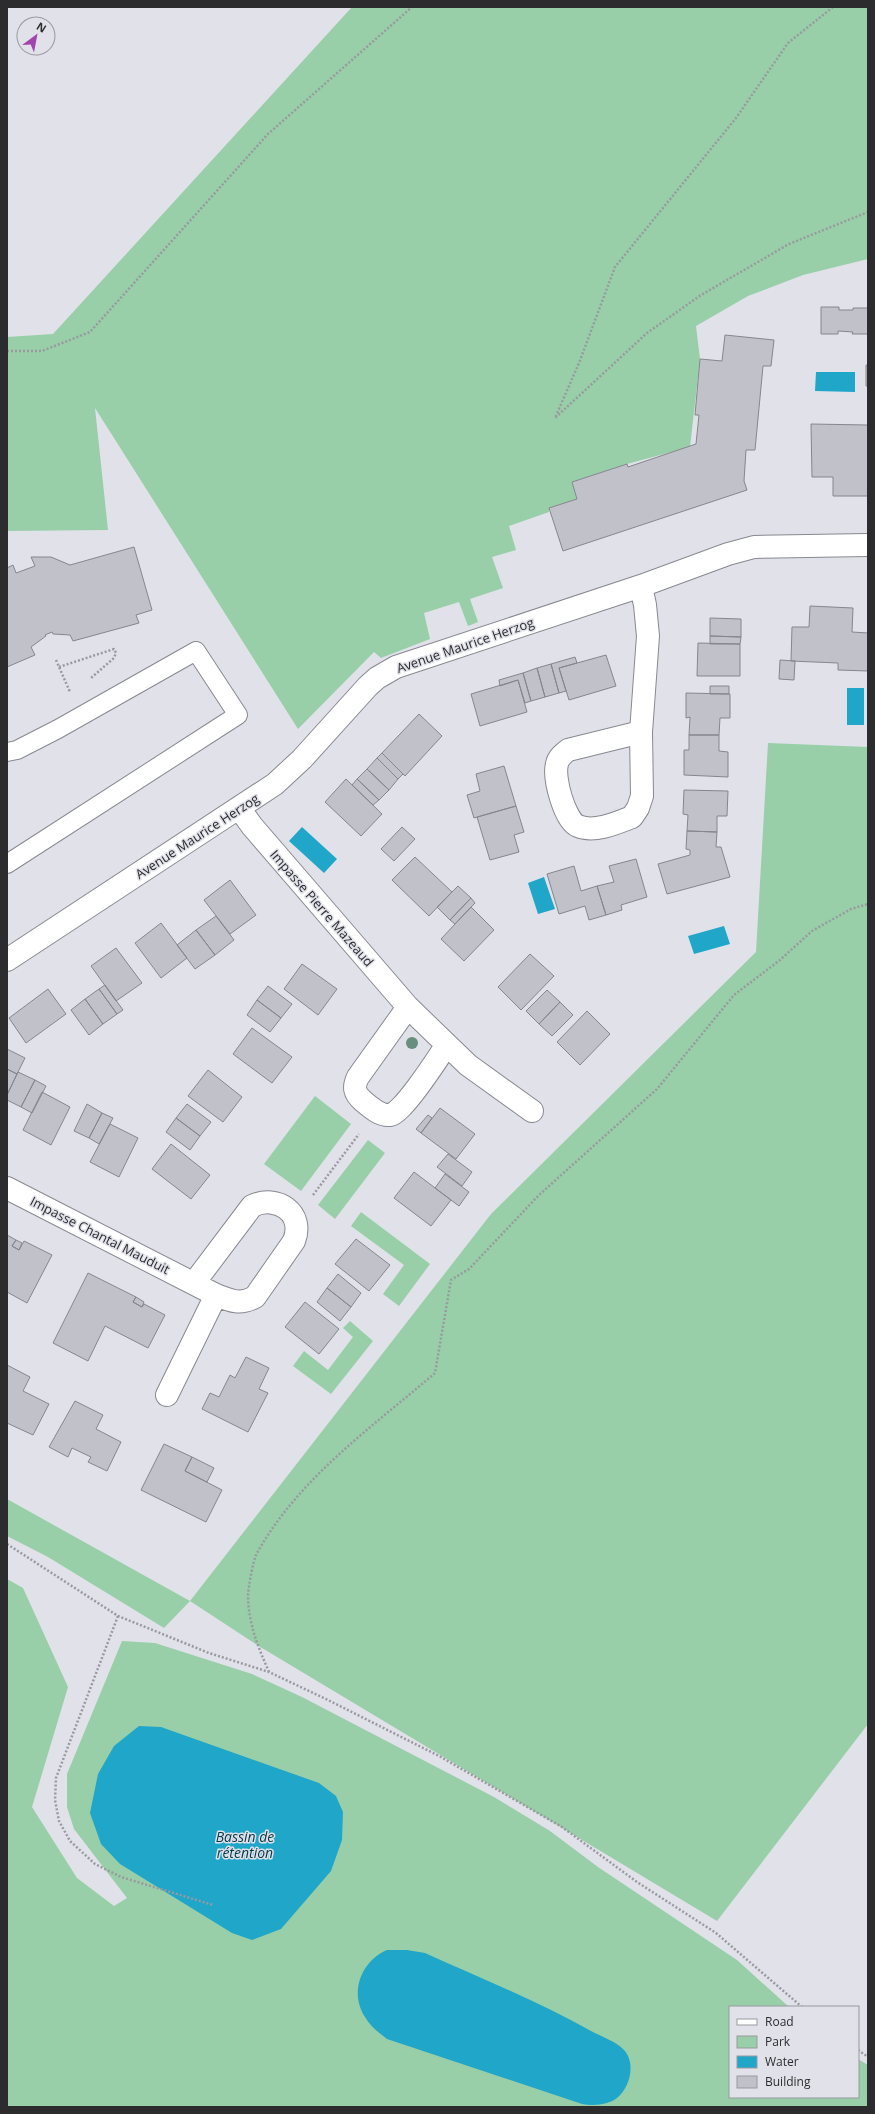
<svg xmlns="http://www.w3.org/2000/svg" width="875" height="2114" font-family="'Open Sans',sans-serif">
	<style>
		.green { fill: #98cfa8 }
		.water { fill: #20a6c8 }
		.building { fill: #c0c1c9; stroke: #86868d }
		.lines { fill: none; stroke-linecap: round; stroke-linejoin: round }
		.lane-casing { stroke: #888990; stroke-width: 20 }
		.street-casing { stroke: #888990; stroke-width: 24 }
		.path { stroke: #99999f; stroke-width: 2.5; stroke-dasharray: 2 2; stroke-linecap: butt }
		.lane { stroke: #fff; stroke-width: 18 }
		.street { stroke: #fff; stroke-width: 22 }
		.tree { fill: #688e7e }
		.labels { text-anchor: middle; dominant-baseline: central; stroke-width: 3; stroke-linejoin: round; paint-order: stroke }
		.street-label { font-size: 13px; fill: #2c2c2f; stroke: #e1e1e9 }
		.water-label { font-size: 14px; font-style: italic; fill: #003847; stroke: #e1e1e9 }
	</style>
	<rect width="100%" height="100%" fill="#e1e1e9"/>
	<!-- green -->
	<path class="green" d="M352 7H868V259L803 275 748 296 696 326 700 359 690 447 627 464 572 482 577 499 549 508V512L509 526 516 550 492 557 503 588 470 599 478 622 468 626 459 602 424 613 430 639 381 658 374 652 298 729 95 408 108 530 7 531V337L53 334Z
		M768 743 868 747V1724L717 1921 257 1645 190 1601 164 1628 48 1557 7 1536V1499L190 1601 491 1214 756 952Z
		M315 1096 351 1124 301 1191 264 1164Z
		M368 1140 385 1153 335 1219 318 1205Z
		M361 1212 430 1264 399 1306 383 1294 404 1265 351 1226Z
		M350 1321 373 1341 331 1394 293 1366 304 1351 328 1370 353 1337 343 1328Z
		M7 1579 23 1588 68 1687 32 1807 77 1878 114 1906 127 1898 74 1829 67 1807V1774L122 1641 155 1643 252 1674 302 1697 494 1797 550 1831 598 1867 737 1960 789 2007H730V2097H858V2059L868 2065V2107H7Z"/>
	<!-- water -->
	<path class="water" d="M816 372H855V392L815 391Z
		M847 688H864V725H847Z
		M302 827 337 859 324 873 289 841Z
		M544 877 555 909 538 914 528 883Z
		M724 926 730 944 694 954 688 936Z
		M139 1726 161 1727 319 1783 336 1796 343 1812 342 1840 331 1871 281 1929 252 1940 232 1933 120 1864 101 1844 90 1813 98 1774 114 1746Z
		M387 1950H407L425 1953C480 1978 538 2001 591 2031 600 2036 615 2041 623 2049 636 2061 631 2087 617 2098 608 2105 594 2106 582 2104L387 2039C379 2033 370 2026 365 2017 349 1993 361 1961 387 1950Z"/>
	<!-- building -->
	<path class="building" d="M821 307H839V310H853V308H868V334H852L853 332 838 331V334H821Z
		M725 335 774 340 771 366H763L755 450H746L744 481 747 490 563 551 549 508 577 499 572 482 627 464 628 467 696 444 699 415H695L700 359 722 361Z
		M866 365H868V386H866Z
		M811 424 868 425V496H833V477H812Z
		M134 547 152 610 136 615 139 623 73 641 70 635 53 634 52 632 45 635 46 636 31 647 35 655 7 667V568L13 565 16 573 35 566 31 557H51L70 565Z
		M810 606 853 608 852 632 868 633V671L838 670V663L791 661 792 627H809Z
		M710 618 741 619V637L710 636Z
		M710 636 741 637 740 644H710Z
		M698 643 740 644V676H697Z
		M606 655 616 686 569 700 559 668Z
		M575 657 577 663 559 668 566 691 559 693 551 664Z
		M780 660 795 661 794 680 779 679Z
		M551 664 559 693 545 697 537 668Z
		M537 668 545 697 531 701 523 673Z
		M523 673 531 701 525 703 518 680 500 686 499 680Z
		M518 680 527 712 480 726 471 694Z
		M710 686H729V694H710Z
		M686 693 730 694V718H720L719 735H689L690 717 686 718Z
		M419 714 442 736 405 776 382 753Z
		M689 735H719V751L728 752V777L684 775V750H689Z
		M382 753 403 774 398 779 377 758Z
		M377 758 398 779 389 790 367 769Z
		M504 766 516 806 474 818 467 795 480 791 476 774Z
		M367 769 389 790 379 800 357 779Z
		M346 779 382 814 361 836 325 802Z
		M357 779 379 800 373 805 352 785Z
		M684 790 728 791 727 816H717V832L687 831 688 815 683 814Z
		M516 806 524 832 514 835 519 852 490 860 477 817Z
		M402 827 415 839 394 861 381 849Z
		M687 831 717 832 716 847H721L730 877 667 894 658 864 690 855V850L686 849Z
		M415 857 452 892 429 916 392 880Z
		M636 859 647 897 621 905 622 910 606 915 597 886 614 882 609 866Z
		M574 866 581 891 597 886 606 915 589 920 585 906 559 914 547 874Z
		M230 880 256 915 230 934 204 900Z
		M458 886 471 898 450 920 437 907Z
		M471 898 475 903 455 924 450 920Z
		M471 907 494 930 464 961 441 939Z
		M216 916 234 940 215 955 196 930Z
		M161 923 187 958 161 978 135 943Z
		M196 930 215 955 195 969 177 945Z
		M116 948 142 983 116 1001 91 966Z
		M530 954 554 976 521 1010 498 987Z
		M302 964 337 989 318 1015 284 989Z
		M105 985 123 1010 117 1014 99 989Z
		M268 986 292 1004 281 1018 257 1000Z
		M48 989 66 1014 26 1043 9 1018Z
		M99 989 117 1014 103 1024 85 999Z
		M547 990 560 1002 539 1024 526 1011Z
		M85 999 103 1024 89 1035 71 1010Z
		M257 1000 281 1018 270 1032 247 1015Z
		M560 1002 573 1015 552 1036 539 1024Z
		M587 1011 610 1034 580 1065 557 1042Z
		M252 1028 292 1057 272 1083 233 1054Z
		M7 1049 25 1058 17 1074 7 1069Z
		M7 1069 17 1074 7 1095Z
		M208 1070 242 1097 223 1122 188 1096Z
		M18 1072 35 1080 21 1107 7 1100V1095Z
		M35 1080 46 1086 32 1113 21 1107Z
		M42 1092 70 1107 51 1145 23 1130Z
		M87 1104 102 1113 89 1138 74 1131Z
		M187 1104 211 1122 200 1136 176 1118Z
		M440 1108 475 1134 456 1159 421 1133Z
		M102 1113 113 1118 99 1144 89 1138Z
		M428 1115 432 1118 421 1133 416 1129Z
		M176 1118 200 1136 190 1150 166 1132Z
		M110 1124 138 1138 119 1177 90 1162Z
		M171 1144 210 1175 191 1199 152 1169Z
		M448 1154 472 1172 462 1186 437 1167Z
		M414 1172 451 1200 431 1226 394 1198Z
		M445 1174 469 1192 459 1206 435 1188Z
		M7 1235 16 1240 12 1246 19 1250 24 1241 52 1255 27 1303 7 1292Z
		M356 1239 390 1265 369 1291 335 1264Z
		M16 1240 22 1243 19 1250 12 1246Z
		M88 1273 136 1297 133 1302 142 1307 144 1304 165 1315 148 1348 105 1326 88 1361 53 1343Z
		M338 1274 361 1293 351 1307 327 1288Z
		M327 1288 351 1307 340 1321 317 1302Z
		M136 1297 144 1302 142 1307 133 1302Z
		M305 1302 339 1329 319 1354 285 1327Z
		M246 1357 269 1368 259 1389 268 1393 248 1432 202 1409 210 1393 219 1397 230 1375 235 1378Z
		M7 1365 30 1377 23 1391 49 1404 33 1435 7 1423Z
		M75 1401 103 1415 96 1429 121 1442 107 1471 88 1462 91 1457 72 1448 68 1457 49 1447Z
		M164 1444 192 1457 185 1471 222 1490 206 1522 141 1490Z
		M192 1457 214 1468 207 1482 185 1471Z"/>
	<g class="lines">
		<defs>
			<path id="lane" d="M7 752 17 750 58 729 196 651 238 715 7 864"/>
			<path id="street" d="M641 586 645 605 648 636 641 732 642 796 638 808 632 817C617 823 594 833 578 826 565 821 553 778 557 764 558 758 563 754 568 750L641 732
				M239 808 252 826 408 1007 468 1065 532 1111
				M7 960 275 784 302 759 368 686 377 678 396 667 641 586 728 554 754 547 868 545
				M408 1007 358 1077C353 1087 354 1093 363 1101 370 1107 380 1116 390 1115 402 1114 438 1058 446 1046
				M7 1188 216 1295C231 1301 240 1305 255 1297L294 1241C305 1213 277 1194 252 1206L194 1283
				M167 1395 216 1295"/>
		</defs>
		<!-- lane casing -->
		<use href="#lane" class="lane-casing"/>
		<!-- street casing -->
		<use href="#street" class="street-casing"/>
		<!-- path -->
		<path class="path" d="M833 7 788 43 736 118 615 267 579 363 555 418 647 333 701 295 789 244 868 212
			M7 351H42L90 332 268 134 412 7
			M56 660 70 692
			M59 667 114 649 116 653 114 658 91 678
			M313 1195 359 1134
			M7 1544 118 1616 209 1653 269 1672 328 1700 441 1757 562 1827 637 1882 716 1933 802 2007
			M118 1616 56 1778 55 1800 59 1821 70 1841 95 1864 121 1877 213 1905
			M269 1672C258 1647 248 1623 248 1594 249 1585 253 1560 257 1553 299 1478 371 1428 435 1373L451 1280 469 1269 539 1195 657 1089 734 995 780 960 812 931 851 909 868 904
			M858 2050 868 2057"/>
		<!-- lane -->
		<use href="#lane" class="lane"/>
		<!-- street -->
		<use href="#street" class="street"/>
	</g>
	<!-- trees -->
	<circle class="tree" cx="412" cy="1043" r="6"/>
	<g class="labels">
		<!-- street labels -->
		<g class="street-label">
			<text transform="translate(465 645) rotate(-19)">Avenue Maurice Herzog</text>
			<text transform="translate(197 836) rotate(-33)">Avenue Maurice Herzog</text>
			<text transform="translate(322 908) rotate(49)">Impasse Pierre Mazeaud</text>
			<text transform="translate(100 1235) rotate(27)">Impasse Chantal Mauduit</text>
		</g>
		<!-- water labels -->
		<g class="water-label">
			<text x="245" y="1836">Bassin de<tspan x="245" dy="16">rétention</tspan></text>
		</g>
	</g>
	<!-- border -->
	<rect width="875" height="2114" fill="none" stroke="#2c2c2f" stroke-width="16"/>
	<!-- legend -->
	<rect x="729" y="2006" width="130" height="92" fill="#e1e1e9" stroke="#99999f"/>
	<rect x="737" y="2019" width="20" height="6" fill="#ffffff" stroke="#99999f"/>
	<text x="765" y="2026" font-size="12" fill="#2c2c2f">Road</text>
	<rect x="737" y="2036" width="20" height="12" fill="#98cfa8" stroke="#99999f"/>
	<text x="765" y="2046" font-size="12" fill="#2c2c2f">Park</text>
	<rect x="737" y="2056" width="20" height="12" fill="#20a6c8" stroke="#99999f"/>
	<text x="765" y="2066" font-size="12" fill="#2c2c2f">Water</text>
	<rect x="737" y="2076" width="20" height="12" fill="#c0c1c9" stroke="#99999f"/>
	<text x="765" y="2086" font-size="12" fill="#2c2c2f">Building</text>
	<!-- north arrow -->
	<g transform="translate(36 36) rotate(32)"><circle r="19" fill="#e1e1e9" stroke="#99999f"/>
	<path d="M0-3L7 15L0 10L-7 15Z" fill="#a244ad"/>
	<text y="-6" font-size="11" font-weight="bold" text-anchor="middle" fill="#2c2c2f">N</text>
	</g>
</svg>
